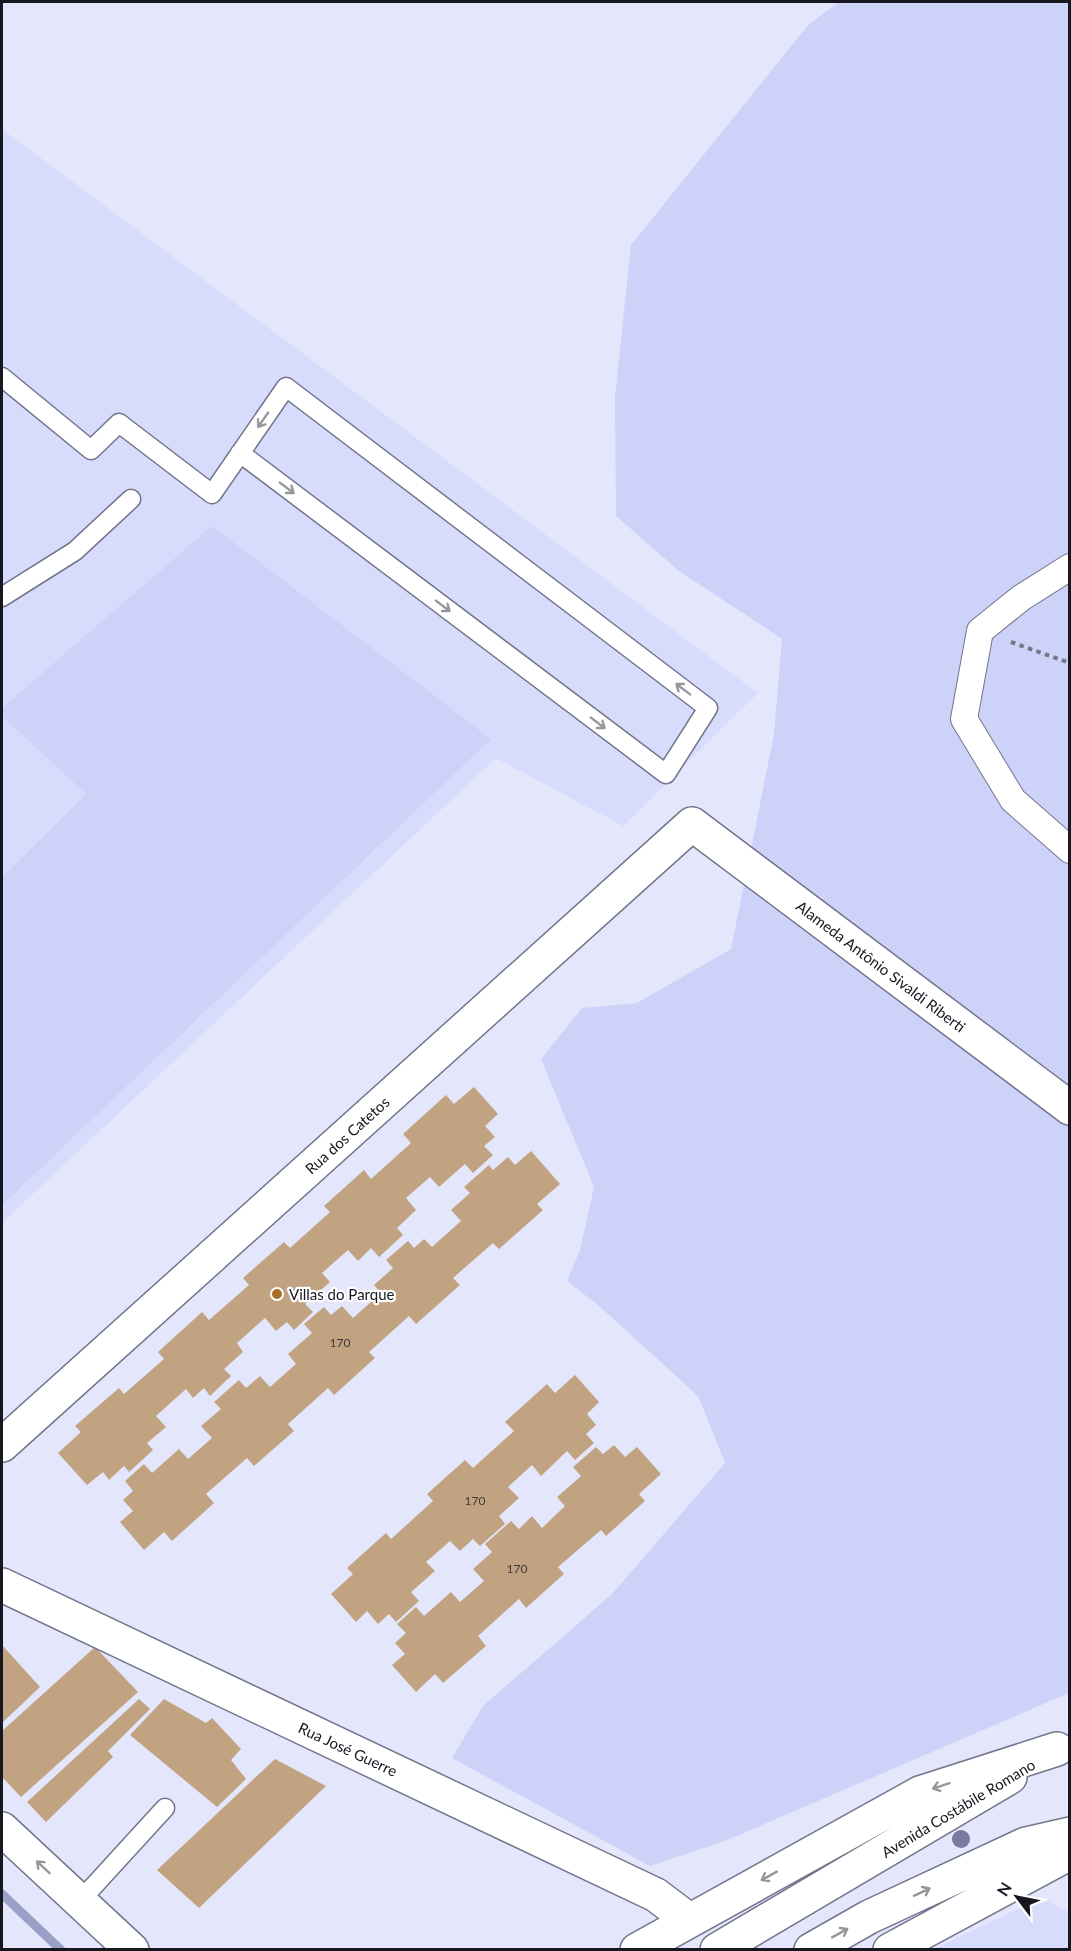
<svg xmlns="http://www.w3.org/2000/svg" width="1071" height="1951" font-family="Lato,sans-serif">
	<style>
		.built { fill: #d7dcfc }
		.green { fill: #cdd2f8 }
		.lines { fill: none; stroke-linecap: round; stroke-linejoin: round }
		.stream { stroke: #9a9fc7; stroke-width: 9 }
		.building { fill: #c1a381 }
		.service-casing { stroke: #72758b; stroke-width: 21 }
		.pedestrian-casing { stroke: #72758b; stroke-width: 28 }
		.minor-casing { stroke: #72758b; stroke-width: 36 }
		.secondary-casing { stroke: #72758b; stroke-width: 36 }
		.primary-casing { stroke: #72758b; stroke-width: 36 }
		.path { stroke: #757785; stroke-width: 4; stroke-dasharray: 4.5 4.5; stroke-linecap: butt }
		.service { stroke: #fff; stroke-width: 18 }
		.pedestrian { stroke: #fff; stroke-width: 26 }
		.minor { stroke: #fff; stroke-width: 33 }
		.secondary { stroke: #fff; stroke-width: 33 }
		.primary { stroke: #fff; stroke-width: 33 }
		.tree { fill: #797a9f }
		.oneway { stroke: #96979b }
		.poi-dot { fill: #a6702b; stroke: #fff; stroke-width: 2 }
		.labels { text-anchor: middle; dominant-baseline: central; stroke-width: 4.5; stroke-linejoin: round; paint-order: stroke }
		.number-label { font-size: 12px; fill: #413a38 }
		.street-label { font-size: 15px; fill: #161720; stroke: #fff }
		.poi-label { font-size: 15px; fill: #161720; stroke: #fff; text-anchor: start }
	</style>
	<rect width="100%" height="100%" fill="#e4e7fb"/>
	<!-- built -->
	<path class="built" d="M2 129 758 693 623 826 496 758 2 1223Z
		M1041 1898 1069 1912V1949H934Z"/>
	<!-- green -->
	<path class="green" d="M839 2H1069V1693L725 1841 650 1866 452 1758 483 1706 612 1594 725 1463 698 1396 598 1305 567 1281 580 1250 594 1187 541 1059 582 1008 637 1003 731 949 774 734 782 639 679 571 616 516 615 397 631 245 809 24Z
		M212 526 491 739 2 1205V877L86 794 2 716V708Z"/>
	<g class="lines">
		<!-- stream -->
		<path class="stream" d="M2 1894 61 1950"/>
	</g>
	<!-- building -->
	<path class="building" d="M474 1087 498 1114 485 1126 495 1137 484 1146 493 1155 473 1173 465 1164 439 1187 430 1177 406 1198 416 1210 397 1228 403 1235 379 1257 371 1248 358 1261 348 1250 322 1273 330 1282 305 1304 313 1312 294 1330 287 1322 276 1331 265 1318 237 1343 243 1352 224 1369 231 1376 210 1396 204 1388 193 1398 186 1389 156 1416 166 1427 147 1443 153 1450 129 1472 124 1466 109 1480 103 1472 87 1485 58 1453 81 1432 75 1426 119 1388 124 1394 164 1359 158 1352 202 1312 209 1320 249 1285 243 1278 284 1242 290 1248 330 1212 324 1206 364 1170 371 1179 411 1143 403 1134 446 1095 454 1104Z
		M531 1151 560 1184 537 1204 543 1210 499 1249 493 1243 453 1278 460 1285 416 1324 409 1316 369 1352 375 1358 334 1395 328 1388 288 1424 294 1431 254 1466 247 1458 206 1494 214 1503 172 1541 164 1532 144 1550 120 1522 133 1511 123 1500 133 1491 125 1481 144 1464 152 1473 179 1449 188 1459 212 1438 201 1426 221 1409 214 1402 239 1380 246 1388 260 1376 270 1387 296 1364 288 1354 312 1333 304 1324 324 1307 331 1315 342 1306 353 1318 381 1293 374 1285 393 1268 386 1260 408 1241 414 1248 424 1239 432 1247 461 1221 451 1210 470 1193 464 1187 489 1165 493 1170 508 1157 515 1165Z
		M575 1375 599 1402 587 1414 596 1425 586 1434 594 1443 575 1460 567 1451 541 1476 532 1465 508 1487 519 1498 499 1516 505 1524 480 1546 473 1539 460 1551 450 1541 426 1562 435 1571 411 1592 419 1601 396 1622 389 1614 378 1624 367 1611 356 1622 331 1594 353 1574 347 1568 386 1533 391 1539 433 1501 427 1494 465 1460 473 1468 514 1431 505 1422 547 1384 555 1393Z
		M614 1445 625 1457 637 1447 661 1474 639 1494 645 1501 606 1536 601 1530 558 1567 564 1574 526 1608 519 1599 478 1636 486 1646 443 1683 435 1674 416 1692 392 1665 405 1654 395 1643 406 1633 397 1624 416 1607 424 1616 451 1592 460 1602 484 1581 473 1569 492 1552 485 1544 511 1521 519 1529 532 1516 542 1528 565 1506 557 1497 581 1476 573 1467 596 1447 603 1454Z
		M2 1645 40 1687 2 1723Z
		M95 1647 138 1692 21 1797 2 1777V1731Z
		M139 1699 150 1709 108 1751 113 1757 46 1822 27 1802Z
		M164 1699 206 1723 212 1718 241 1749 231 1760 246 1779 217 1807 130 1735Z
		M275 1759 326 1786 199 1908 157 1870Z"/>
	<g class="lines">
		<defs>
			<path id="service" d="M2 377 91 450 119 423 212 494 286 387 708 708 666 774 240 453
				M2 597 75 551 131 499
				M80 1901 165 1808"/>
			<path id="pedestrian" d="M1070 567 1021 598 980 631 964 719 1013 800 1070 850"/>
			<path id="minor" d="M2 1445 692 824 1070 1108
				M2 1585 656 1895 689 1920"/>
			<path id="secondary" d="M637 1950 920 1793 1057 1749
				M717 1950 1010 1777
				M811 1950 869 1917 1026 1844 1070 1834
				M890 1950 1070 1853"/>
			<path id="primary" d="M2 1829 132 1950"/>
		</defs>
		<!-- service casing -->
		<use href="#service" class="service-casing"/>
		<!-- pedestrian casing -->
		<use href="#pedestrian" class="pedestrian-casing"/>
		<!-- minor casing -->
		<use href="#minor" class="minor-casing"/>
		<!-- secondary casing -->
		<use href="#secondary" class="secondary-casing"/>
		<!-- primary casing -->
		<use href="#primary" class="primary-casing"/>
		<!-- path -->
		<path class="path" d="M1011 642 1070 663"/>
		<!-- service -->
		<use href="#service" class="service"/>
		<!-- pedestrian -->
		<use href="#pedestrian" class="pedestrian"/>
		<!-- minor -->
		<use href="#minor" class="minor"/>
		<!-- secondary -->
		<use href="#secondary" class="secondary"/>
		<!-- primary -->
		<use href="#primary" class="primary"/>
	</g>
	<!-- trees -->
	<circle class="tree" cx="961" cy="1839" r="9"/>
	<!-- one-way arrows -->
	<defs><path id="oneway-shaft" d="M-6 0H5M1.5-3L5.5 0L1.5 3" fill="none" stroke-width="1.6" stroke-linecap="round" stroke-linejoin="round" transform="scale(1.5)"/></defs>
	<g class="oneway">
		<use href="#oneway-shaft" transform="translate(263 420) rotate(125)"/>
		<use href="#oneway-shaft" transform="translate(287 488) rotate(37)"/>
		<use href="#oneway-shaft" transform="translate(443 606) rotate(37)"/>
		<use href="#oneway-shaft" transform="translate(683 689) rotate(-143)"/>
		<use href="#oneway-shaft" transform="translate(598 723) rotate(37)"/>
		<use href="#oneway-shaft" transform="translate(941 1786) rotate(162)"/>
		<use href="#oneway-shaft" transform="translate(43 1867) rotate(-137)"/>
		<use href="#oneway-shaft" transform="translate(769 1876) rotate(151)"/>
		<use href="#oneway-shaft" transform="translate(922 1892) rotate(-25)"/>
		<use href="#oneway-shaft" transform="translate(840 1933) rotate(-29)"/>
	</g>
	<!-- markers -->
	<circle class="poi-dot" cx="277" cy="1294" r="6"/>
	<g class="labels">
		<!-- number labels -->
		<g class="number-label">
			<text x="340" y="1342">170</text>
			<text x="475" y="1500">170</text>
			<text x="517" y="1568">170</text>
		</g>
		<!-- street labels -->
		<g class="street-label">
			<text transform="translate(881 966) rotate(37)">Alameda Antônio Sivaldi Riberti</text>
			<text transform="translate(347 1135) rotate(-42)">Rua dos Catetos</text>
			<text transform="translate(348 1749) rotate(25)">Rua José Guerre</text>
			<text transform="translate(958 1808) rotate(-31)">Avenida Costábile Romano</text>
		</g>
		<!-- poi labels -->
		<g class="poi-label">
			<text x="289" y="1294">Villas do Parque</text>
		</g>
	</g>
	<!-- border -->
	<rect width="1071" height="1951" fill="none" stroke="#161720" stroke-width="6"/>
	<!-- north arrow -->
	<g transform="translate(1017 1897) rotate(302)" stroke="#ffffff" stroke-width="4.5" paint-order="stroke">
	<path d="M0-4.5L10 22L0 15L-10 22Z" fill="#161720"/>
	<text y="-9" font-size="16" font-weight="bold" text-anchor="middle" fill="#161720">N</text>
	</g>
</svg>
